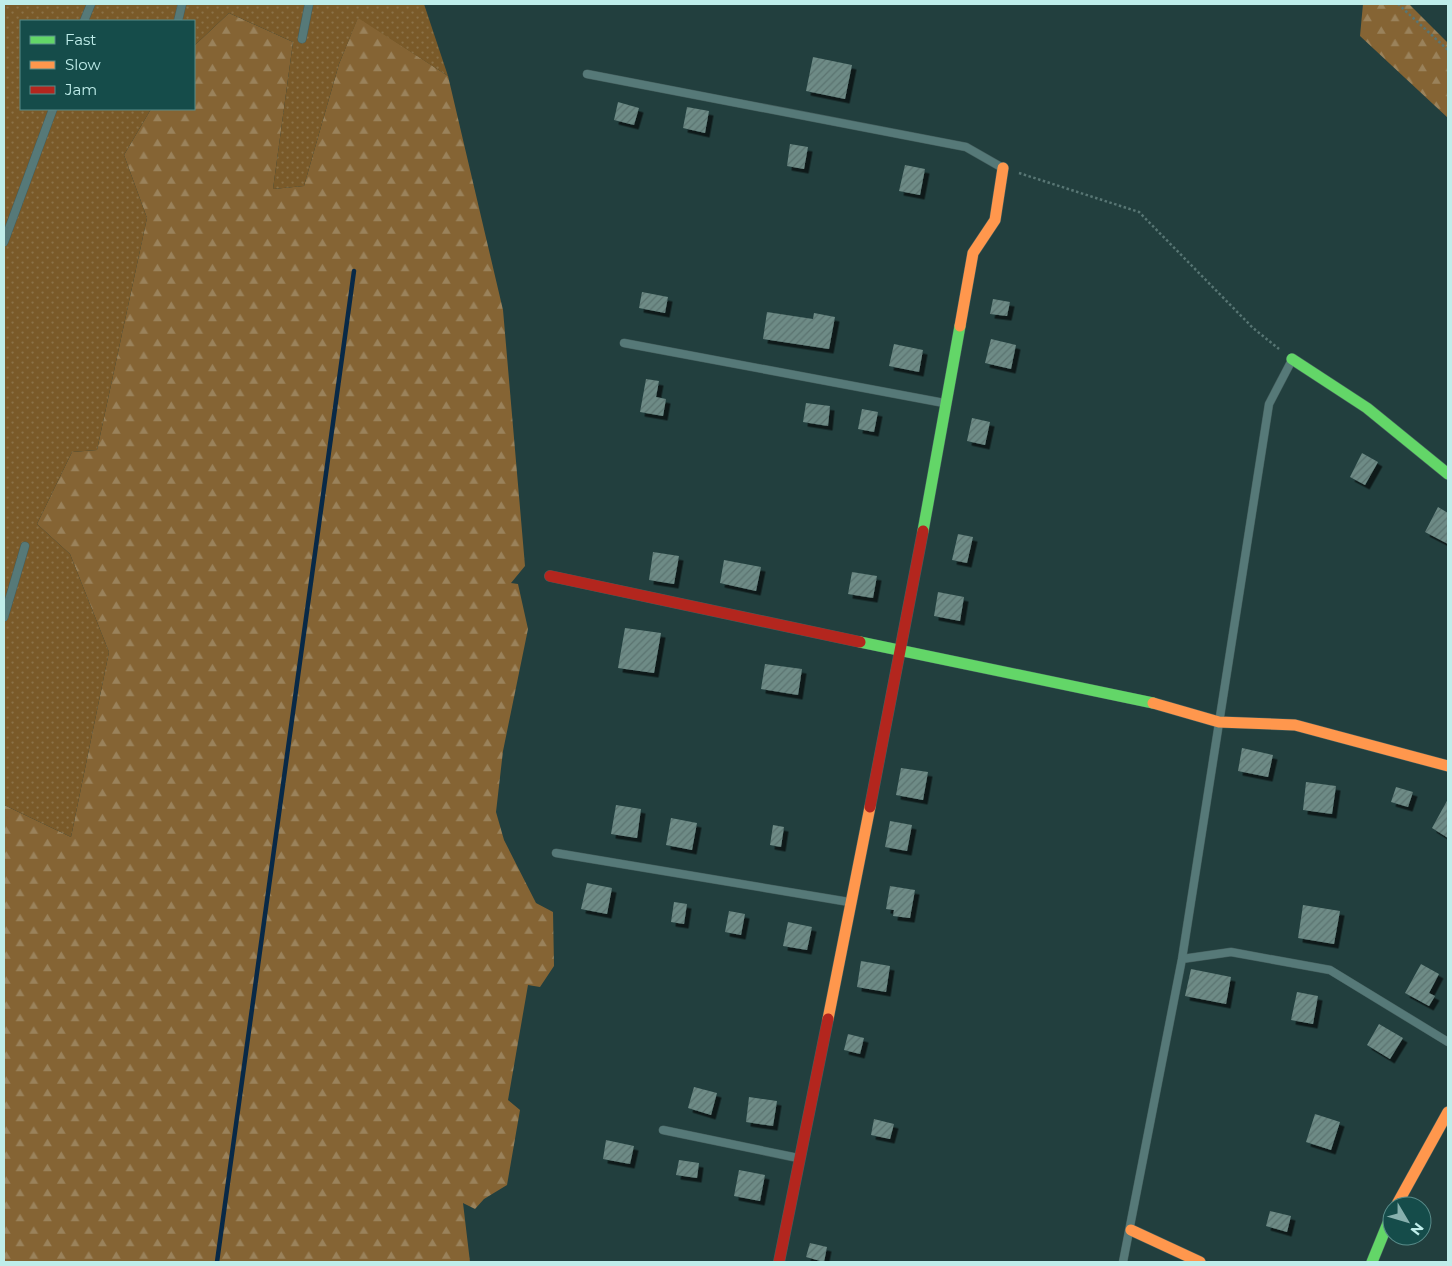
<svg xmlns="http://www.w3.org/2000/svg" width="1452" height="1266" font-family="Montserrat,sans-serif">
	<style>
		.forest { fill: url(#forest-firs) }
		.park { fill: url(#park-dots) }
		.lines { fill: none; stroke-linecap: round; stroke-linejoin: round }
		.stream { stroke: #082947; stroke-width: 4.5 }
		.building { fill: url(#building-hatch); filter: url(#shadow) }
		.lane-casing { stroke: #445e5d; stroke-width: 9 }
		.fast-casing { stroke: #445e5d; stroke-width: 12 }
		.slow-casing { stroke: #445e5d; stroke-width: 12 }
		.jam-casing { stroke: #445e5d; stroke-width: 12 }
		.path { stroke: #587674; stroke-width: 2.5; stroke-dasharray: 2.5 2.5; stroke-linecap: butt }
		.lane { stroke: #567978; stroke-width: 8 }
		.fast { stroke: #63d668; stroke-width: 11 }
		.slow { stroke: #ff974d; stroke-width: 11 }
		.jam { stroke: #b3261e; stroke-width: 11 }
	</style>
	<defs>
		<pattern id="forest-firs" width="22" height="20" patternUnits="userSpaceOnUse" patternTransform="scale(1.25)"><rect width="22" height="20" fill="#856434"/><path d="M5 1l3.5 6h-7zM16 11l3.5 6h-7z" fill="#9a825b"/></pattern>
		<pattern id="park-dots" width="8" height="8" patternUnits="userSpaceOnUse" patternTransform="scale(1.25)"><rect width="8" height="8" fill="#7a5a29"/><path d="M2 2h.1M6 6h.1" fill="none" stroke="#8b7248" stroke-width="1.8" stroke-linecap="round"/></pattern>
		<pattern id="building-hatch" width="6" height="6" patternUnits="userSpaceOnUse" patternTransform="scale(1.25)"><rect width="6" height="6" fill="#6e8b86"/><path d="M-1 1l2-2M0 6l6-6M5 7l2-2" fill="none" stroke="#5b7370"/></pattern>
		<filter id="shadow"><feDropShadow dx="4.5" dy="4.5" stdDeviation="0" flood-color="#0009"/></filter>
	</defs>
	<rect width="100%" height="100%" fill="#223f3e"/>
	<!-- forest -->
	<path class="forest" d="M1363 4H1409L1448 43V118L1360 36Z
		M229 13 293 42 273 189 304 186 339 64 358 17 448 76 503 310 525 566 511 583 518 584 528 629 503 751 496 812 504 840 536 903 553 912 554 966 540 987 528 985 508 1100 520 1110 507 1185 484 1199 475 1209 463 1203 470 1262H4V805L71 837 109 652 70 554 37 524 72 452 97 450 147 218 124 155 151 109H194V46Z"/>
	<!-- park -->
	<path class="park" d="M4 4H424L448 76 358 18 339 64 304 186 273 189 293 42 229 13 194 46V21H21V109H151L124 155 147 218 97 450 72 452 37 524 70 554 109 652 71 837 4 805Z"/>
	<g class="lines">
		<!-- stream -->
		<path class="stream" d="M217 1262 354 271"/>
	</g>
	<!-- building -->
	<path class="building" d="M813 57 852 65 845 99 806 91Z
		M618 102 639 108 634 125 614 120Z
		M687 107 709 111 705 133 683 128Z
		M790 144 808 147 804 169 787 166Z
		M905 165 925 169 920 195 899 191Z
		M642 292 668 297 665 313 639 308Z
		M993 299 1010 302 1007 316 990 314Z
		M767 312 813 319 814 313 835 317 829 349 763 339Z
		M991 339 1016 345 1011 369 985 363Z
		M894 344 923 350 919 372 889 366Z
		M646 379 659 381 656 397 666 399 663 416 640 412Z
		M806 403 830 406 828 426 803 422Z
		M862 409 878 412 874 432 858 429Z
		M972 418 990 422 985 445 967 441Z
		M1362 453 1378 462 1365 485 1350 477Z
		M1438 507 1448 513V544L1425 532Z
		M958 534 973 537 967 563 952 560Z
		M653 552 679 556 674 584 649 580Z
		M724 560 761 567 756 591 720 583Z
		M852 572 877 576 873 598 848 594Z
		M938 592 964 597 960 621 934 616Z
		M625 628 661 633 654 673 618 668Z
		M765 664 802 669 798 695 761 689Z
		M1242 748 1273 755 1268 777 1238 771Z
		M901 768 928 772 923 800 896 795Z
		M1306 782 1336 786 1332 814 1303 810Z
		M1396 787 1413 792 1408 807 1391 802Z
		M1448 799V838L1432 828Z
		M616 805 641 809 637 838 611 834Z
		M671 818 697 823 692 850 666 845Z
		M890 821 912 825 907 851 885 847Z
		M773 825 784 827 781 847 770 845Z
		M587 883 612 888 607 914 581 909Z
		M890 886 915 890 910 918 893 916 894 910 886 909Z
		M674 902 687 904 684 924 671 922Z
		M1303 905 1340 911 1334 944 1298 938Z
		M729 911 745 914 741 935 725 932Z
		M788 922 812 927 807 950 783 946Z
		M861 961 890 966 886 992 857 987Z
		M1421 964 1439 974 1429 993 1435 996 1429 1006 1405 993Z
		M1191 969 1231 977 1226 1004 1185 996Z
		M1297 992 1318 996 1313 1024 1291 1020Z
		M1379 1024 1403 1038 1390 1059 1367 1045Z
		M848 1034 864 1038 860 1054 844 1050Z
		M694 1087 717 1093 711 1115 688 1108Z
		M749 1097 777 1101 773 1126 746 1122Z
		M1315 1114 1340 1122 1331 1150 1306 1142Z
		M874 1119 894 1124 890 1139 871 1135Z
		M606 1140 634 1146 630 1164 603 1159Z
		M679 1160 699 1163 697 1178 676 1175Z
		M739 1170 765 1175 760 1201 734 1196Z
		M1270 1211 1291 1216 1287 1232 1266 1226Z
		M810 1243 827 1247 824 1262 806 1257Z"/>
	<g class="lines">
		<defs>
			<path id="lane" d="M84 21 91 4
				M178 21 182 4
				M302 39 309 4
				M587 74 966 147 1001 167
				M4 242 53 109
				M624 343 944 403
				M4 617 25 546
				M556 853 849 902
				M1182 959 1231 952 1330 970 1448 1042
				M663 1130 798 1158
				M1123 1262 1182 959 1269 404 1292 360"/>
			<path id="fast" d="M1292 359 1367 408 1448 474
				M923 531 960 326
				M860 642 1153 703
				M1372 1262 1392 1213"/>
			<path id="slow" d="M960 326 973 253 995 220 1003 168
				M1153 703 1219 722 1295 725 1448 766
				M828 1019 870 807
				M1396 1206 1448 1112
				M1131 1230 1200 1262"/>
			<path id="jam" d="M550 576 860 642
				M870 807 923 531
				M779 1262 828 1019"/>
		</defs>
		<!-- lane casing -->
		<use href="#lane" class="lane-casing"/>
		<!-- fast casing -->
		<use href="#fast" class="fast-casing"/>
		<!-- slow casing -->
		<use href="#slow" class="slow-casing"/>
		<!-- jam casing -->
		<use href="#jam" class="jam-casing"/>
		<!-- path -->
		<path class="path" d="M1398 4 1448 50
			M1019 173 1139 212 1253 328 1279 349"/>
		<!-- lane -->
		<use href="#lane" class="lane"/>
		<!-- fast -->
		<use href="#fast" class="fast"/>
		<!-- slow -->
		<use href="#slow" class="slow"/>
		<!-- jam -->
		<use href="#jam" class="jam"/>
	</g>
	<!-- border -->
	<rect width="1452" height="1266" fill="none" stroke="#bfedea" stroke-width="10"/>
	<!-- legend -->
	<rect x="20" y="20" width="175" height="90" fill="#154c4a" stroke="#598c8a"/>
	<rect x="30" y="36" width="25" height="8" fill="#63d668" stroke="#598c8a"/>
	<text x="65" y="45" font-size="15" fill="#bfedea">Fast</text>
	<rect x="30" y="61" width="25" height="8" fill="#ff974d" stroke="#598c8a"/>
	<text x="65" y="70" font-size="15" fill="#bfedea">Slow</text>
	<rect x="30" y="86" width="25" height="8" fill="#b3261e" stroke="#598c8a"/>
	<text x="65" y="95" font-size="15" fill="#bfedea">Jam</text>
	<!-- north arrow -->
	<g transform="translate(1407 1221) rotate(128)"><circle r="24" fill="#154c4a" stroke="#598c8a"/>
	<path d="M0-4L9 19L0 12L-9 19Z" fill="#88b0ae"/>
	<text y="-8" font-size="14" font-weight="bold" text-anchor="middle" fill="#bfedea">N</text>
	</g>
</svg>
